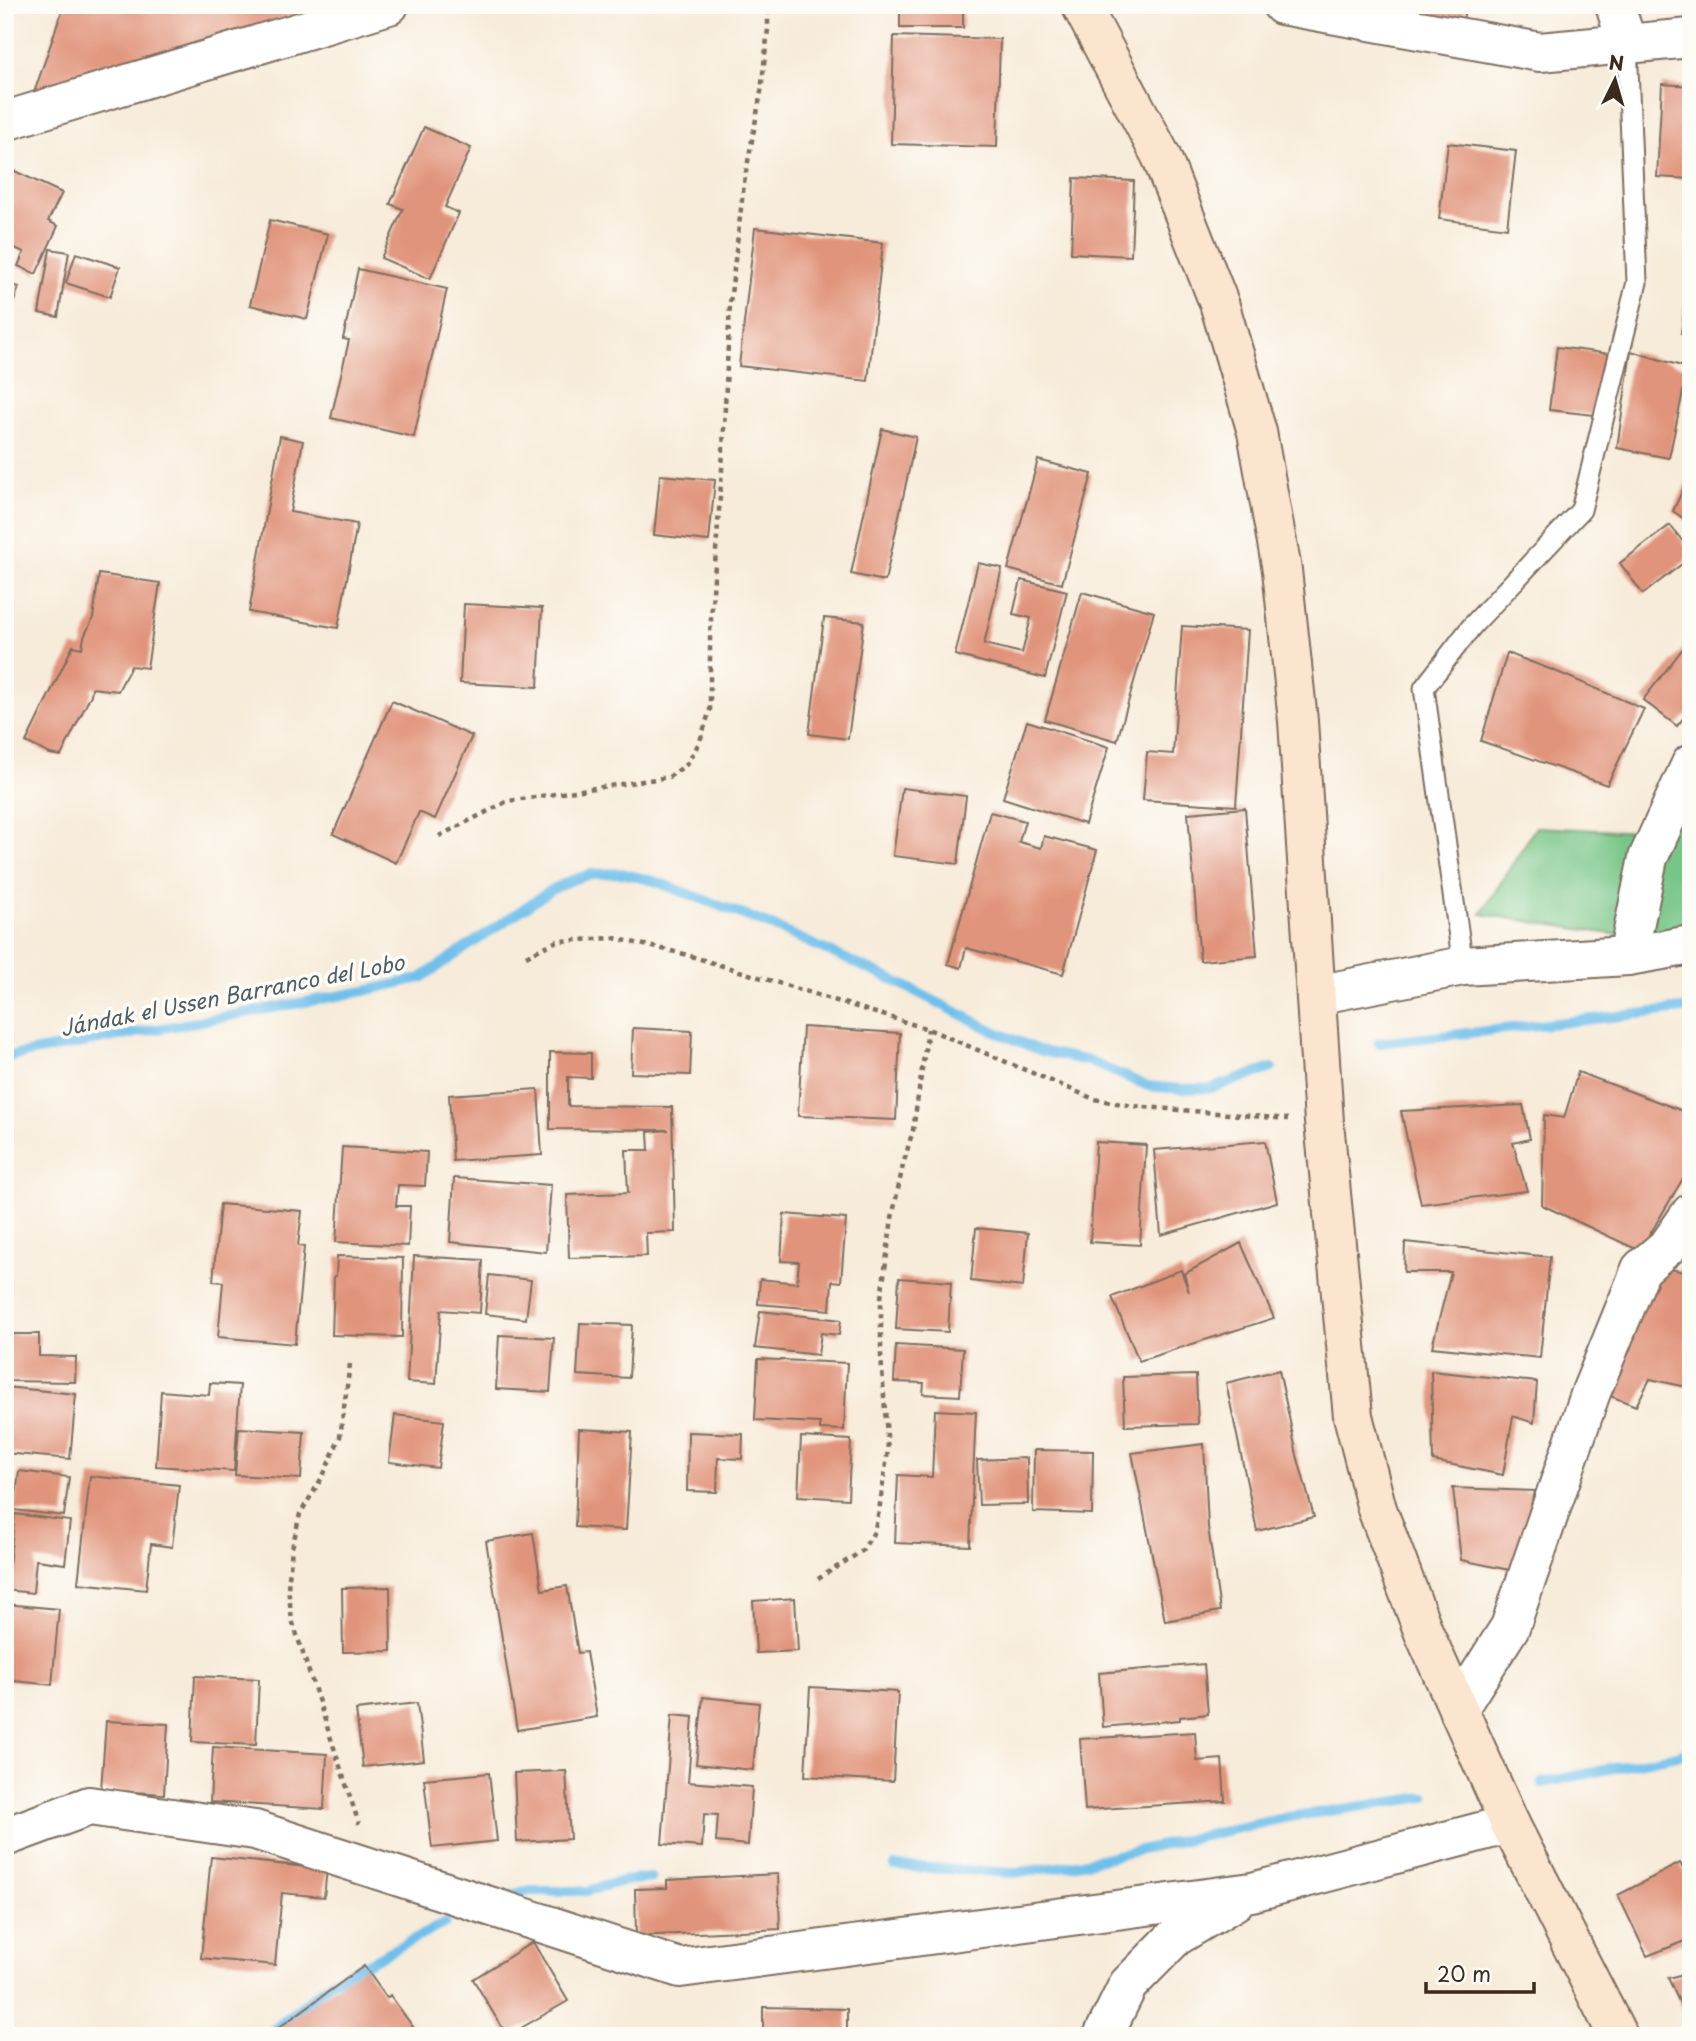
<svg xmlns="http://www.w3.org/2000/svg" width="1696" height="2041" font-family="'Playpen Sans',sans-serif">
	<style>
		.green { fill: #78c687; stroke: #5a7852; stroke-width: 2 }
		.lines { fill: none; stroke-linecap: round; stroke-linejoin: round }
		.stream { stroke: #70bfeb; stroke-width: 10 }
		.building { fill: #e1947b }
		.lane-casing { stroke: #7d6e5f; stroke-width: 23 }
		.street-casing { stroke: #7d6e5f; stroke-width: 42 }
		.secondary-casing { stroke: #7d6e5f; stroke-width: 42 }
		.path { stroke: #7d6e5f; stroke-width: 4.5; stroke-dasharray: 5 5; stroke-linecap: butt }
		.lane { stroke: #fff; stroke-width: 19 }
		.street { stroke: #fff; stroke-width: 38 }
		.secondary { stroke: #fce5cf; stroke-width: 38 }
		.labels { text-anchor: middle; dominant-baseline: central; stroke-width: 7; stroke-linejoin: round; paint-order: stroke }
		.water-label { font-size: 21px; font-style: italic; fill: #4e5e66; stroke: #fdfcf7 }
	</style>
	<rect width="100%" height="100%" fill="#fdfcf7"/>
	<filter id="ink" filterUnits="userSpaceOnUse"><feTurbulence type="fractalNoise" baseFrequency=".0143" numOctaves="2"/><feDisplacementMap in="SourceGraphic" scale="14" xChannelSelector="R" yChannelSelector="G"/><feConvolveMatrix kernelMatrix="1 2 1 2 8 2 1 2 1" color-interpolation-filters="sRGB"/></filter>
	<filter id="wash" filterUnits="userSpaceOnUse"><feTurbulence type="fractalNoise" baseFrequency=".00686" numOctaves="4" result="noise"/><feDisplacementMap in="SourceGraphic" scale="28" xChannelSelector="R" yChannelSelector="G"/><feGaussianBlur stdDeviation="1.57" result="paint"/><feColorMatrix in="noise" values="0 0 0 0 0 0 0 0 0 0 0 0 0 0 0 0 0 1.4 0 .05"/><feComposite in="paint" operator="in"/></filter>
	<g filter="url(#wash)">
		<rect width="100%" height="100%" fill="#f7ebd9"/>
		<!-- green -->
		<path class="green" d="M1691 764V954L1618 935 1481 914 1536 827 1641 832Z"/>
		<g class="lines">
			<!-- stream -->
			<path class="stream" d="M1379 1043 1691 1008
				M5 1057 365 991 421 978 551 890 572 880 591 874 622 873 657 882 765 923 893 980 994 1031 1041 1051 1088 1061 1148 1086 1180 1089 1212 1088 1272 1068
				M1542 1783 1677 1755 1691 1750
				M895 1866 1013 1873 1073 1865 1288 1817 1425 1797
				M502 1898 525 1891H587L622 1881 651 1878
				M266 2036 331 1982 445 1923"/>
		</g>
		<g id="blocks">
			<!-- building -->
			<path class="building" d="M64 5H328L34 93Z
				M900 5H963V28H900Z
				M1390 5H1466L1463 20Z
				M894 36 1000 39 997 147 891 144Z
				M1662 84 1691 86V179L1657 177Z
				M424 127 471 148 445 207 459 213 430 279 381 258 403 209 390 204Z
				M1448 143 1516 151 1507 228 1439 219Z
				M8 168 62 193 48 221 58 226 36 274 18 266 24 252 5 244V175Z
				M1074 178 1134 181 1131 256 1071 253Z
				M270 220 328 234 307 319 250 305Z
				M755 228 883 243 868 381 739 366Z
				M50 249 69 252 58 317 39 313Z
				M76 253 120 267 110 297 66 283Z
				M358 269 447 289 414 437 331 418 349 340 343 339Z
				M1689 280H1691V334L1681 333Z
				M5 283 19 287 6 325H5Z
				M1557 347 1611 354 1603 416 1549 410Z
				M1631 351 1688 368 1669 458 1617 448Z
				M882 429 916 437 885 581 851 574Z
				M280 436 303 441 290 512 357 524 338 628 249 612Z
				M1038 460 1092 474 1062 584 1008 569Z
				M1691 472V524L1673 511Z
				M660 475 715 480 709 541 654 535Z
				M1670 525 1691 552V557L1643 594 1620 563Z
				M978 563 1002 568 984 644 1022 653 1031 618 1013 614 1021 580 1067 591 1045 678 955 655Z
				M99 574 160 583 147 668 131 666 118 691 92 688 91 695 61 756 50 754 26 742 73 646 82 648 84 637 93 618Z
				M1082 592 1154 612 1117 741 1045 720Z
				M464 604 542 608 538 687 460 683Z
				M824 618 864 622 848 739 809 734Z
				M1182 626 1248 630 1236 806 1143 800 1147 752 1173 754Z
				M1691 638V709L1677 726 1643 700Z
				M1507 653 1555 671 1644 709 1607 785 1481 741Z
				M392 701 472 736 435 819 419 812 396 863 333 834Z
				M1027 721 1109 747 1085 824 1003 798Z
				M902 788 966 796 958 864 893 856Z
				M1245 808 1257 956 1200 961 1188 813Z
				M990 812 1025 821 1019 842 1041 848 1044 836 1097 850 1063 974 966 948 961 968 948 964Z
				M803 1027 900 1033 896 1120 798 1116Z
				M633 1028 692 1031 690 1075 631 1073Z
				M550 1052 591 1053V1078L568 1077V1106L672 1107 675 1232 646 1233 647 1256 569 1258 567 1195 628 1193 626 1150H649L648 1132 669 1130 550 1129Z
				M1578 1072 1691 1114V1165L1640 1251 1542 1205 1544 1115 1564 1118Z
				M538 1089 542 1155 453 1161 449 1095Z
				M1523 1105 1530 1139 1513 1143 1527 1191 1421 1204 1401 1111Z
				M1265 1141 1277 1202 1161 1235 1154 1150Z
				M1096 1142 1146 1145 1140 1245 1090 1242Z
				M342 1147 427 1152 425 1186 398 1185 396 1206H410L408 1246 336 1242Z
				M454 1178 551 1185 546 1252 450 1242Z
				M220 1204 302 1211 298 1246 304 1247 295 1344 218 1337 223 1282 213 1281Z
				M784 1214 846 1219 841 1282 832 1281 830 1310 758 1304 760 1279 797 1283 799 1262 781 1261Z
				M976 1228 1028 1233 1023 1287 971 1281Z
				M1405 1242 1550 1257 1540 1358 1432 1347 1451 1272H1404Z
				M1241 1243 1274 1318 1139 1361 1112 1297 1181 1270 1189 1292 1184 1274Z
				M337 1256 403 1258 402 1337 332 1335 334 1276H336Z
				M414 1256 483 1260 480 1313 441 1310 436 1384 407 1382Z
				M1659 1267 1691 1273V1388L1650 1379 1636 1406 1605 1394Z
				M489 1275 531 1280 526 1319 485 1314Z
				M899 1278 951 1282 948 1332 896 1329Z
				M760 1311 841 1320 839 1335 821 1333 818 1355 755 1348Z
				M580 1323 632 1325 629 1378 577 1375Z
				M5 1334H39V1356L76 1357 75 1382 5 1381Z
				M499 1335 554 1338 550 1392 496 1389Z
				M896 1345 963 1349 960 1396 923 1394 924 1383 894 1382Z
				M758 1359 847 1363 844 1430 820 1429V1423L755 1420Z
				M1279 1370 1297 1455 1314 1517 1257 1531 1226 1383Z
				M1431 1371 1537 1382 1534 1423 1513 1416 1503 1475 1433 1461Z
				M1196 1375 1198 1424 1125 1426 1123 1377Z
				M210 1383 240 1385 234 1471 156 1466 161 1391 209 1395Z
				M5 1387 76 1394 70 1459 5 1453Z
				M935 1410 976 1412 970 1546 895 1543 898 1475 932 1477Z
				M395 1415 444 1421 438 1468 389 1462Z
				M239 1428 304 1432 301 1479 235 1475Z
				M579 1429 632 1432 626 1530 575 1527Z
				M688 1432 743 1434 742 1459 718 1458 717 1492 687 1491Z
				M801 1437 851 1440 848 1499 798 1496Z
				M1204 1444 1208 1527 1220 1611 1165 1621 1132 1453Z
				M1034 1450 1093 1451 1092 1514 1033 1512Z
				M1027 1458 1028 1504 979 1505 977 1460Z
				M19 1471 69 1477 64 1516 14 1510Z
				M90 1476 179 1485 172 1547 151 1544 146 1590 78 1583Z
				M1453 1488 1534 1491 1519 1572 1461 1560Z
				M15 1514 70 1521 65 1564 36 1560 33 1593 6 1590Z
				M533 1533 542 1590 567 1586 578 1653 586 1652 597 1717 517 1730 486 1541Z
				M390 1587 391 1651 343 1652 342 1588Z
				M795 1598 798 1651 756 1653 753 1601Z
				M5 1604 59 1609 52 1685 5 1680Z
				M1204 1664 1208 1714 1180 1717V1720L1103 1727 1099 1673Z
				M195 1676 259 1679 256 1745 192 1742Z
				M810 1687 898 1692 893 1781 805 1776Z
				M703 1697 759 1703 753 1770 696 1764Z
				M417 1703 424 1760 363 1767 356 1710Z
				M672 1715 693 1717 688 1782 752 1787 748 1845 716 1842 718 1815 704 1814 702 1847 662 1844Z
				M106 1721 168 1724 164 1794 101 1790Z
				M1195 1732 1197 1761 1222 1759 1225 1801 1085 1810 1080 1739Z
				M213 1747 327 1754 324 1809 210 1802Z
				M566 1771 570 1839 517 1842 514 1773Z
				M489 1773 497 1841 432 1848 424 1779Z
				M211 1857 327 1869 324 1897 282 1893 275 1965 201 1958Z
				M1680 1863 1691 1884V1939L1647 1956 1618 1895Z
				M778 1874 780 1929 636 1936 635 1889 667 1888V1880Z
				M533 1942 568 2001 507 2036 473 1979Z
				M364 1966 387 1998 390 1995 416 2031 410 2036H276L273 2032Z
				M1691 1972V2027L1668 1978Z
				M763 2007 847 2009V2036H763Z"/>
		</g>
	</g>
	<g filter="url(#ink)">
		<use href="#blocks" fill-opacity="0" stroke="#7d6e5f" stroke-width="2"/>
		<g class="lines">
			<defs>
				<path id="lane" d="M1463 966 1424 688 1472 626 1581 510 1637 282 1627 44"/>
				<path id="street" d="M1282 5 1540 52 1691 38
					M1615 5 1627 44
					M5 121 389 5
					M1628 956 1648 858 1691 764
					M1316 995 1463 966 1628 956 1691 945
					M1458 1709 1510 1627 1591 1392 1641 1269 1669 1245 1691 1213
					M5 1837 89 1806 255 1830 680 1968 1252 1892 1510 1824
					M1103 2036 1128 1985 1175 1937 1235 1901"/>
				<path id="secondary" d="M1081 5 1161 156 1219 303 1257 432 1282 570 1298 721 1324 1122 1353 1416 1377 1509 1424 1633 1510 1824 1618 2036"/>
			</defs>
			<!-- lane casing -->
			<use href="#lane" class="lane-casing"/>
			<!-- street casing -->
			<use href="#street" class="street-casing"/>
			<!-- secondary casing -->
			<use href="#secondary" class="secondary-casing"/>
			<!-- path -->
			<path class="path" d="M439 836 508 801 669 777 687 764 700 741 710 710V633L722 469 730 303 744 183 761 92 768 29V5
				M526 956 557 941 614 938 684 954 928 1029 1094 1099 1133 1106 1288 1119
				M350 1364 340 1437 323 1476 300 1514 292 1548 288 1588 292 1620 359 1824
				M818 1579 862 1551 874 1532 879 1511 888 1450 881 1356V1298L892 1218 903 1165 913 1130 928 1029"/>
			<!-- lane -->
			<use href="#lane" class="lane"/>
			<!-- street -->
			<use href="#street" class="street"/>
			<!-- secondary -->
			<use href="#secondary" class="secondary"/>
		</g>
	</g>
	<g class="labels">
		<!-- water labels -->
		<g class="water-label">
			<text transform="translate(232 994) rotate(-11)">Jándak el Ussen Barranco del Lobo</text>
		</g>
	</g>
	<!-- margin -->
	<rect width="1696" height="2041" fill="none" stroke="#fdfcf7" stroke-width="28"/>
	<!-- north arrow -->
	<g transform="translate(1615 80) rotate(5)" stroke="#fdfcf7" stroke-width="5" paint-order="stroke">
	<path d="M0-5L12 26L0 18L-12 26Z" fill="#3b2a1e"/>
	<text y="-10" font-size="19" font-weight="bold" text-anchor="middle" fill="#3b2a1e">N</text>
	</g>
	<!-- scale -->
	<path d="M1426 1982v10h108v-10" fill="none" stroke="#3b2a1e" stroke-width="3.5"/>
	<text x="1437" y="1982" font-size="21" fill="#3b2a1e" stroke="#fdfcf7" stroke-width="5" paint-order="stroke">20 m</text>
</svg>
